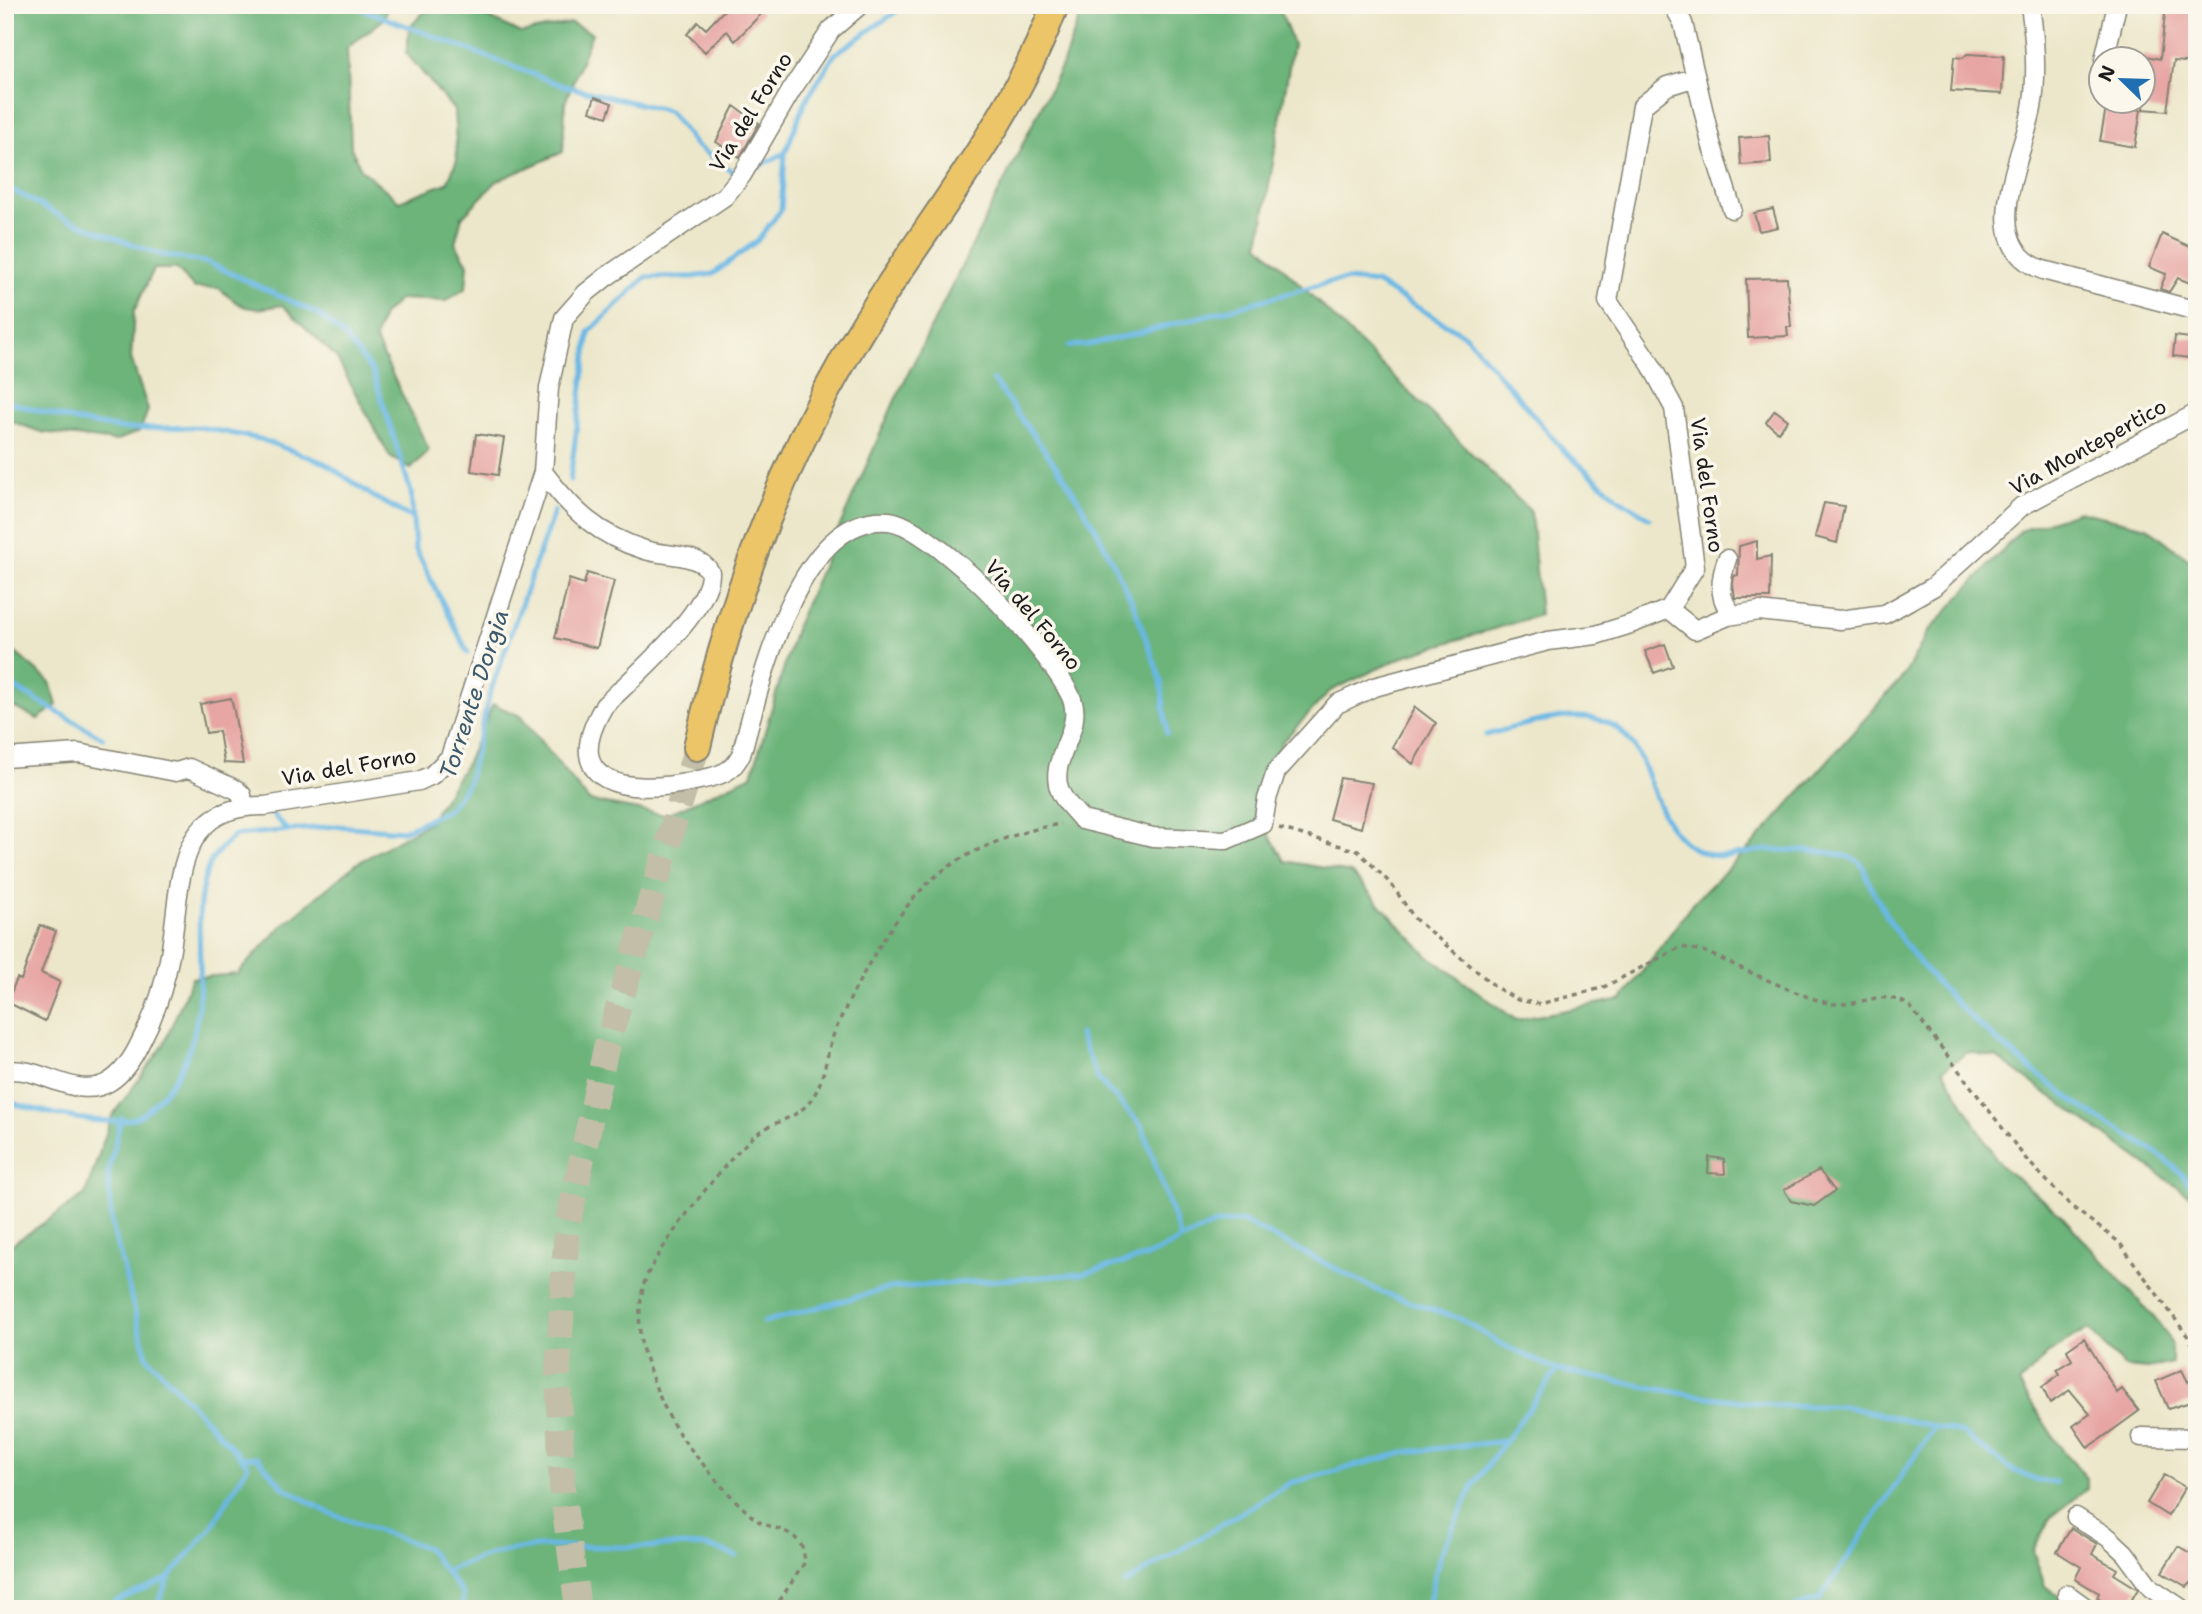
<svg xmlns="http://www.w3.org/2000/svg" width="2202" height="1614" font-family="'Shantell Sans',sans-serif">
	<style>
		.forest { fill: #6cb47a; stroke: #44684b; stroke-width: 2 }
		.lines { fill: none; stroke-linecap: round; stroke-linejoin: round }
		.stream { stroke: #6bb8e5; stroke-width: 5 }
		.building { fill: #e7a5a3 }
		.highway-tunnel { stroke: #c2bea7; stroke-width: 26; stroke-dasharray: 26 13; stroke-linecap: butt }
		.minor-casing { stroke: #848273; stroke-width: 21 }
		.highway-casing { stroke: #848273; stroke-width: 30 }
		.path { stroke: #848273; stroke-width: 3.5; stroke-dasharray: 5 5; stroke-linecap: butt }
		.minor { stroke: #fff; stroke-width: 18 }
		.highway { stroke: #ecc569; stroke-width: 26 }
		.labels { text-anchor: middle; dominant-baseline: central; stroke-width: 7; stroke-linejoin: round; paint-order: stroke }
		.street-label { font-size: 21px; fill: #1c1c1c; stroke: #fbf7ec }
		.water-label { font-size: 23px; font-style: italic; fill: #3c5a6c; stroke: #fbf7ec }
	</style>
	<rect width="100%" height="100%" fill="#fbf7ec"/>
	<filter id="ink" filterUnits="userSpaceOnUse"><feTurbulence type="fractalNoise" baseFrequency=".0143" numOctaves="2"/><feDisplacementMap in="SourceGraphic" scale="14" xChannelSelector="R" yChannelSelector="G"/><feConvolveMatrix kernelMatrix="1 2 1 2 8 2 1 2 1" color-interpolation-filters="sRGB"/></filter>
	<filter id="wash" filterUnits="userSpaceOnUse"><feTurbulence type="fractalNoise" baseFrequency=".00686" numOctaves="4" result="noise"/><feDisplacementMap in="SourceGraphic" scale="28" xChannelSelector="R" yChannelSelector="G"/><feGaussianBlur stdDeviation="1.57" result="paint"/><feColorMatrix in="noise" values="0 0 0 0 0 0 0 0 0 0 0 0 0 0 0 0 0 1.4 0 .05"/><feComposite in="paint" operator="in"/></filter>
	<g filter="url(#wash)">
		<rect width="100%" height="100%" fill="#ece7ca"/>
		<!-- forest -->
		<path class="forest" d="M5 5H389L383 20 347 48 351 148 361 169 399 201 447 183 457 160 454 110 406 53 410 27 426 10 475 11 521 33 571 23 592 33 565 103 563 152 497 181 462 217 455 243 468 264 466 288 446 301 400 299 383 315 375 339 429 450 411 469 390 457 336 357 282 305C251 312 242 310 219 288H194L177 269H154L134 311 131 358 148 410 140 431 116 441 41 432 5 419Z
			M1084 5H1278L1293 44 1259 244 1531 512 1540 615 1407 655 1330 691 1282 742 1254 810 1285 861 1351 873 1427 955 1516 1020 1622 999 1693 903 1758 839 1905 674 1928 632 2020 531 2079 511 2147 527 2197 566V1201L1996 1057 1968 1052 1943 1070 2000 1165 2060 1214 2159 1323 2172 1345V1363L2148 1369 2125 1367 2088 1329 2047 1354 2019 1384 2062 1450 2087 1478V1489L2050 1518 2033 1551 2045 1586 2075 1609H5V1249L85 1195 112 1116 163 1046 192 978 237 974 282 926 356 864 429 822 467 762 493 704 520 716 589 801 666 815 752 775 796 626 895 400 1063 63Z
			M5 644 50 682 57 705 38 719 5 703Z"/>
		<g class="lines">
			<!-- stream -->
			<path class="stream" d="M351 5 564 86 669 111 695 145 733 172
				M755 168 785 153
				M5 186 64 218 158 254 209 263 318 314 345 337 373 372 411 492 415 548 468 653
				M1069 346 1087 345 1140 333 1331 282 1347 280 1376 283 1466 336 1564 451 1618 498 1649 518
				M993 380 1065 478 1097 531 1133 603 1161 680 1167 733
				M5 401 76 421 122 429 199 427 260 439 325 463 374 497 412 518
				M570 480 589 332 646 277H692L713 274 757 241 781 210 785 153 805 102 835 54 906 5
				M5 682 103 738
				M1486 735C1521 726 1570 708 1606 722 1659 744 1643 831 1704 853 1725 861 1746 851 1767 850 1787 850 1845 849 1860 863 1865 868 1868 881 1871 887 1879 902 1888 919 1897 933 1922 968 1954 1003 1986 1031 2017 1058 2051 1086 2086 1110 2123 1135 2176 1155 2197 1196
				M272 814 288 831
				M1079 1034 1098 1079 1142 1126 1181 1239
				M5 1101C36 1110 113 1132 141 1115 147 1112 152 1105 157 1100 194 1064 200 1018 200 968 200 931 195 898 210 863 214 853 227 843 235 835L337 826 403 831 448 810 468 783 490 693 554 511
				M121 1118 108 1174 112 1225 147 1357 248 1465 212 1527 169 1578 155 1609
				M764 1322 890 1288 1081 1274 1145 1257 1215 1224 1242 1221 1383 1293 1461 1319 1497 1342 1557 1370 1686 1394 1782 1406H1843L1962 1433 2009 1468 2037 1481 2056 1482
				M242 1458 257 1457 283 1487 329 1513 427 1548 463 1594 462 1609
				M445 1571C463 1565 482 1556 501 1552 544 1542 592 1548 636 1547 674 1547 698 1539 736 1556
				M1124 1584 1290 1483 1407 1452 1505 1441
				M98 1609 169 1578
				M1427 1609 1440 1555 1474 1484 1557 1370
				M1789 1609 1820 1599 1934 1427"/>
		</g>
		<g id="blocks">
			<!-- building -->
			<path class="building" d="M729 5H754L762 13 735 41 727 31 705 52 687 34 698 22 706 29Z
				M2166 6 2197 10V63L2174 61 2167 111 2143 109V55L2160 59Z
				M1967 54 2004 56 2002 94 1951 91 1954 57 1963 58Z
				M595 97 612 103 607 117 590 111Z
				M2107 102 2141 110 2135 147 2100 141Z
				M734 106 759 123 740 157 716 142Z
				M1769 136 1771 163 1741 165 1739 138Z
				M1773 209 1778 227 1759 231 1754 213Z
				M2162 234 2197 250V286L2178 278 2169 292 2160 289 2166 274 2149 267Z
				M1787 278 1791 327H1787L1788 336 1748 338 1746 279Z
				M2175 336 2197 339V359L2173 356Z
				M1775 410 1788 420 1778 432 1766 422Z
				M476 434 504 438 498 475 471 471Z
				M1824 503 1844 506 1837 543 1815 537Z
				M1757 541V559L1771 556 1770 598H1735L1733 583 1734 576 1738 575 1739 546Z
				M587 573 614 581 597 648 555 638 569 579 584 584Z
				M1665 644 1673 666 1654 673 1645 651Z
				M231 698 234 711 243 764 224 763 219 731 206 733 200 704Z
				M1415 707 1436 723 1413 764 1392 747Z
				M1340 778 1372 783 1361 828 1329 819Z
				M40 925 56 931 41 973 60 982 45 1021 7 1002 17 978 21 980Z
				M1709 1157 1724 1159 1725 1174 1708 1173Z
				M1819 1170 1835 1191 1814 1206 1791 1201 1784 1190Z
				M2084 1338 2117 1393 2122 1389 2139 1411 2088 1448 2073 1426 2090 1414 2070 1390 2050 1403 2042 1387 2060 1374 2057 1369 2072 1360 2067 1350Z
				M2182 1370 2188 1382 2192 1379 2197 1400 2168 1409 2156 1381Z
				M2164 1475 2185 1487 2168 1516 2147 1503Z
				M2071 1528 2097 1544 2092 1554 2117 1569 2114 1574 2138 1589 2126 1609H2116L2097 1598 2099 1593 2075 1579 2081 1567 2057 1552Z
				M2178 1546 2197 1557V1586L2191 1583 2187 1587 2162 1572Z"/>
		</g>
	</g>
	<g filter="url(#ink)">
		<use href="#blocks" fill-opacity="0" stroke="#848273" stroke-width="2"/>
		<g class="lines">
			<!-- highway-tunnel -->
			<path class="highway-tunnel" d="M578 1609 562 1488 558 1370 567 1227 606 1048 697 747"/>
			<defs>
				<path id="minor" d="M1673 5 1683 23 1711 143 1732 209
					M2030 5C2035 39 2038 74 2032 108 2023 158 1975 245 2043 270L2197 311
					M2104 60 2117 5
					M2099 80 2100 75
					M543 472C573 511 597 535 645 550 663 556 700 553 710 572 712 610 631 679 604 706 557 785 628 795 690 782 702 779 721 777 731 768 735 765 738 759 741 755 759 690 797 512 889 521 910 523 948 555 964 569 994 594 1057 664 1072 699 1084 731 1047 760 1060 791 1064 802 1075 811 1082 820L1153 837 1226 840 1263 824 1267 799 1276 772 1337 704 1374 687 1548 641 1596 635 1631 624 1669 609 1695 567 1674 408 1651 365 1608 301 1642 106 1667 86 1693 78
					M1727 559C1720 579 1717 600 1734 615
					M1669 609 1695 630 1728 616 1759 611 1840 620 1885 614 1933 587 2022 506 2197 413
					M5 758 78 753 176 772 189 768 237 790 242 795 243 805
					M5 1071C39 1064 76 1102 109 1082 124 1073 134 1056 141 1041 155 1015 165 983 170 955 182 887 172 804 265 806L419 781 432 775 450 757 543 472 549 388 564 318 586 293 606 277 725 196 742 175 791 91 831 30 860 5
					M2141 1437 2197 1438
					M2076 1517 2109 1538 2125 1553 2151 1588 2182 1609
					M2067 1594 2088 1609"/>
				<path id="highway" d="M697 747C728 611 777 475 847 354 914 236 1008 134 1055 5"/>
			</defs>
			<!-- minor casing -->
			<use href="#minor" class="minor-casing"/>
			<!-- highway casing -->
			<use href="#highway" class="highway-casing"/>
			<!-- path -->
			<path class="path" d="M1279 828 1358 851 1391 884 1415 919 1497 988 1518 1000 1540 1004 1602 988 1681 947 1703 951C1730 962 1811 1003 1835 1004 1866 1006 1877 988 1909 1005L2026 1159 2071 1206 2119 1242 2189 1338 2197 1353
				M774 1609 805 1562C804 1556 804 1548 799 1542 788 1527 767 1529 754 1518 729 1496 706 1469 686 1443 666 1418 651 1378 642 1347 638 1328 639 1303 644 1284 651 1255 733 1150 758 1133 776 1120 797 1119 811 1100 826 1079 825 1055 835 1031 856 984 890 920 927 884 958 853 1019 830 1061 824"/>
			<!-- minor -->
			<use href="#minor" class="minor"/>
			<!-- highway -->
			<use href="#highway" class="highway"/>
		</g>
	</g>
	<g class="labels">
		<!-- street labels -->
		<g class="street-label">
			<text transform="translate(751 112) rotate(-58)">Via del Forno</text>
			<text transform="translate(2088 447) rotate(-29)">Via Montepertico</text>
			<text transform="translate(1707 485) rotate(82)">Via del Forno</text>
			<text transform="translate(1033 615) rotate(50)">Via del Forno</text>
			<text transform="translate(349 767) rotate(-10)">Via del Forno</text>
		</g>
		<!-- water labels -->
		<g class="water-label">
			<text transform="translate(474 694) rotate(-72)">Torrente Dorgia</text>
		</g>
	</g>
	<!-- margin -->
	<rect width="2202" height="1614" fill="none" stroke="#fbf7ec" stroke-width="28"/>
	<!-- north arrow -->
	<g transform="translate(2122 80) rotate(293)"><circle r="33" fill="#fbf7ec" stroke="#a29f99" stroke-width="2"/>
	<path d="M0-5L12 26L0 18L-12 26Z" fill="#1f6fb2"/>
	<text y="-10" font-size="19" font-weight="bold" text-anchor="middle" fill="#1c1c1c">N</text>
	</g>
</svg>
